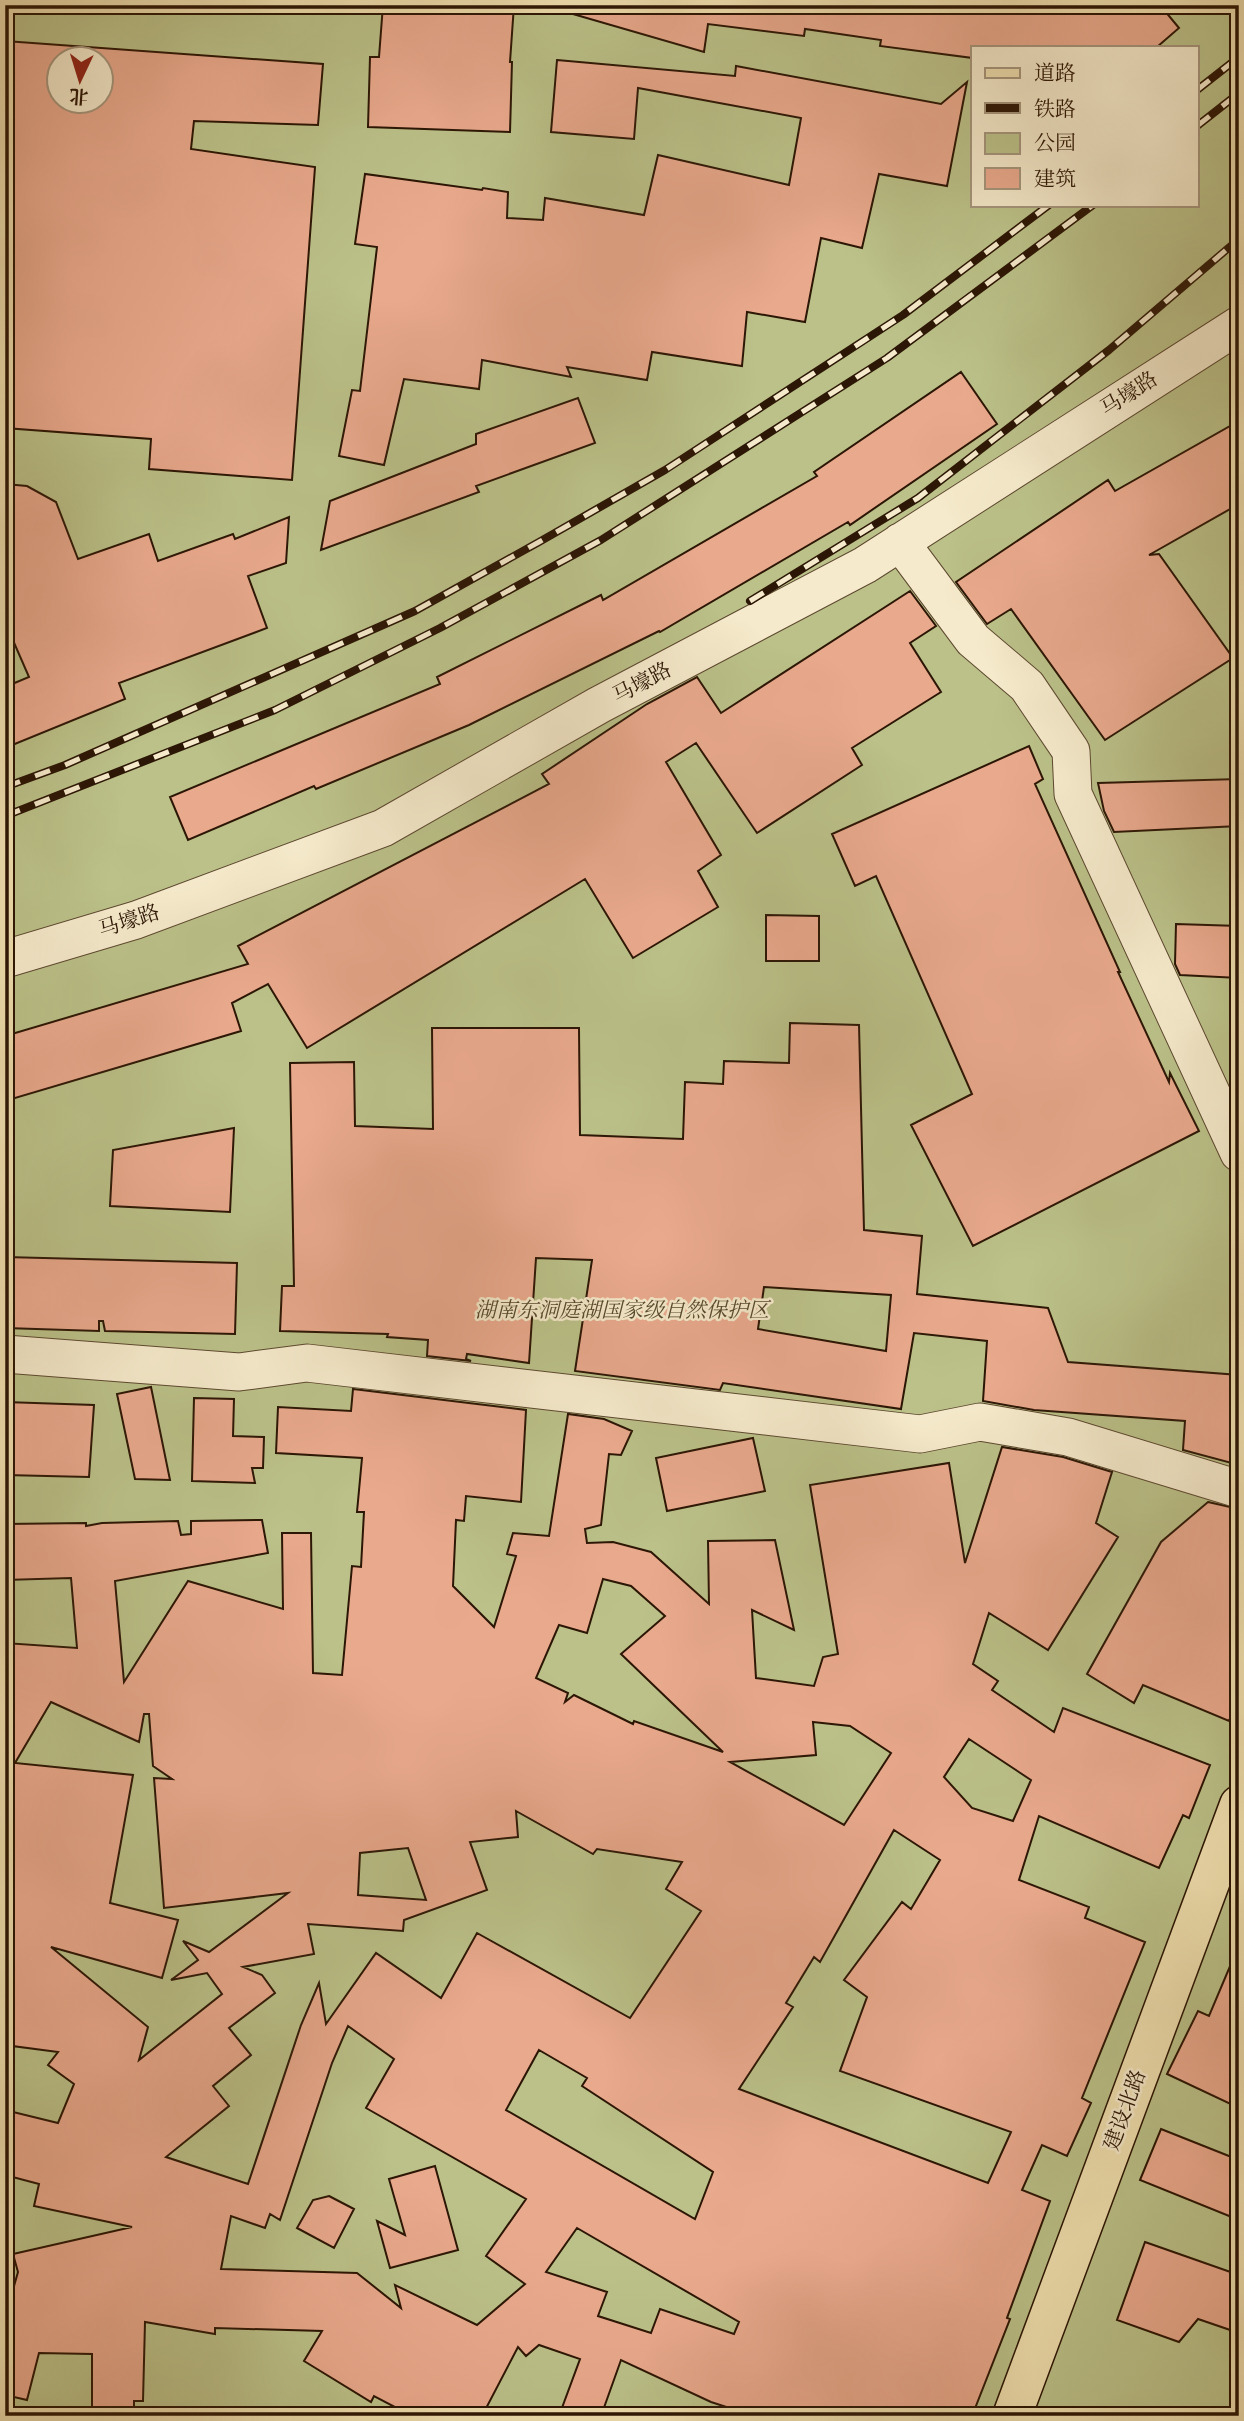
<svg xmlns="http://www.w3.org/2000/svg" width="1244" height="2421" font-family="Cardo,'Noto Serif SC',serif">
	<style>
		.green { fill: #bbc189; stroke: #746c47; stroke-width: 2; fill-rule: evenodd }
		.building { fill: #e9a98d; stroke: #2c1605; stroke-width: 2; fill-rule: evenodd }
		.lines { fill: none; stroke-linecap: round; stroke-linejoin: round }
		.minor-casing { stroke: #5d4830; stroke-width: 39 }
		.major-casing { stroke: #2c1605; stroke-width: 41 }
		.minor { stroke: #f5eacb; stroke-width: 37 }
		.major { stroke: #efdfaf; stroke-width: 38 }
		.rail-casing { stroke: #2c1605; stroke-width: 8 }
		.rail { stroke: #f5eacb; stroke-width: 5; stroke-dasharray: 16; stroke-linecap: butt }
		.labels { text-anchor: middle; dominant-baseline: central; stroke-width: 5; stroke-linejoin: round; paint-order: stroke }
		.street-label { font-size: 21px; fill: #2c1605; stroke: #f5eacb }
		.park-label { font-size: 21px; font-style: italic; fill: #57492d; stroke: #f5eacb }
	</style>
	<rect width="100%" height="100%" fill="#efdfaf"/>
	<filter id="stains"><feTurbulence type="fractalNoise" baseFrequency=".00286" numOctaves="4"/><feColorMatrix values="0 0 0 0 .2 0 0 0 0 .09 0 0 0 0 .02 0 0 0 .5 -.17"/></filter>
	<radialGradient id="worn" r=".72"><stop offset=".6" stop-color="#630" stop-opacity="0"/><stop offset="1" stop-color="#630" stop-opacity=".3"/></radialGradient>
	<!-- green -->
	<path class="green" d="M5 5H1239V2416H5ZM973 47H1197V205H973ZM60 60H102V102H60Z"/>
	<!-- building -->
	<path class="building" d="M383 5H514L510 62H512L510 132 368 127 370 57H379Z
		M567 5H1160L1179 28 1157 47H973V58L880 46 881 40 805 29 804 36 708 24 704 52 566 12Z
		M5 41 323 64 318 125 194 121 191 149 315 167 292 480 149 469 151 439 5 428ZM60 60H102V102H60Z
		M557 60 735 76 736 66 941 104 967 82 947 186 879 174 862 248 821 238 805 322 747 312 742 366 652 352 647 380 567 367 571 377 482 360 479 389 404 379 384 465 339 456 352 390 360 391 377 247 355 244 365 174 482 190 483 188 508 192 507 218 543 220 545 198 644 215 658 155 789 185 801 118 638 88 634 139 551 132Z
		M961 372 997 424 850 525 848 522 660 632 659 631 469 725 316 789 314 786 188 840 170 797 440 684 437 677 601 595 603 600 817 476 814 472Z
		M578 398 595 443 476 486 479 492 321 550 330 501 476 444V434Z
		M1239 421V504L1149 555 1159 554 1233 658 1105 740 1011 609 987 624 956 582 1108 480 1115 491Z
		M5 484 27 486 56 502 78 559 149 534 158 561 233 534 235 539 289 517 286 563 248 576 267 628 119 683 125 699 5 748V687L29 677 5 622Z
		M910 591 936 626 910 643 941 692 852 748 862 765 757 833 696 743 666 762 721 855 698 871 718 907 633 958 585 879 307 1048 268 984 232 1003 241 1031 5 1101V1036L248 964 238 946 549 784 542 774 647 704 697 677 721 713Z
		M1029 746 1043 779 1035 784 1120 972H1118L1169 1082 1170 1073 1199 1131 973 1246 911 1125 972 1094 876 876 855 886 832 834Z
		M1239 779V826L1114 832 1104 811 1098 783Z
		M766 915 819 916V961H766Z
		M1176 924 1239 926V978L1180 975 1175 964Z
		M790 1023 859 1025 864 1230 922 1236 917 1294 1048 1308 1068 1362 1239 1375V1465L1183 1450 1185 1421 1034 1410 983 1401 987 1341 914 1333 901 1409 723 1383 720 1390 575 1371 592 1260 536 1258 529 1363 467 1354 466 1359 471 1361 427 1356 428 1340 387 1337 388 1334 280 1331 282 1286H294L290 1063 354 1062 355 1126 433 1129 432 1028H579L580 1135 683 1139 685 1082 723 1084 724 1061 789 1063ZM764 1287 891 1295 886 1351 758 1329Z
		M234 1128 230 1212 110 1206 113 1150Z
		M5 1257 237 1263 235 1334 105 1331 103 1321H99V1331L5 1328Z
		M151 1387 170 1480 135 1479 117 1394Z
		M353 1389 526 1410 521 1502 466 1496 464 1521 456 1520 453 1586 494 1627 516 1556 507 1554 513 1533 549 1536 568 1414 604 1419 632 1431 621 1455 609 1454 601 1525 585 1529 587 1543 613 1542 651 1552 709 1604 708 1541 775 1540 794 1630 752 1610 756 1678 814 1686 823 1657 838 1654 810 1485 949 1463 965 1563 1002 1447 1063 1457 1112 1472 1096 1523 1118 1537 1048 1650 989 1613 973 1664 998 1681 992 1690 1054 1732 1063 1708 1210 1765 1189 1818 1183 1815 1159 1868 1039 1816 1019 1880 1089 1907 1085 1918 1145 1942 1082 2098 1091 2103 1067 2156 1042 2145 1022 2190 1050 2201 1007 2318 1010 2319 972 2416H754L711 2402 621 2360 601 2416H559L580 2359 539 2345 526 2356 518 2347 482 2416H412L374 2396 371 2402 304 2361 322 2331 215 2328V2334L145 2322 143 2401H134V2416H92V2354L39 2353 27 2400 5 2395V2318L18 2272 13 2254 132 2227 34 2206 39 2184 5 2175V2110L58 2123 74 2084 48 2065 58 2052 5 2045V1643L77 1648 71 1578 5 1580V1524L86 1523V1526L102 1523 178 1521 181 1535 191 1534V1521L262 1520 268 1553 115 1581 124 1682 188 1581 283 1609 282 1533H311L313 1673 342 1675 352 1566 361 1567 364 1512H357L362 1458 276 1453 278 1407 351 1411ZM603 1579 631 1586 665 1616 621 1654 723 1752 634 1721 633 1724 574 1695 565 1702 568 1693 536 1678 559 1625 587 1633ZM51 1702 139 1742 144 1714H149L153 1766 172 1779 154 1778 164 1908 288 1893 209 1952 183 1941 198 1960 171 1980 207 1973 222 1994 139 2060 148 2027 51 1947 162 1978 178 1920 110 1903 133 1775 15 1763ZM813 1722 850 1726 891 1753 844 1825 730 1762 816 1755ZM969 1739 1031 1780 1013 1821 972 1808 944 1777ZM516 1811 593 1854 597 1849 682 1862 666 1889 701 1911 630 2018 477 1933 441 1998 376 1953 326 2024 319 1983 301 2025 248 2184 166 2157 229 2106 213 2086 251 2055 229 2028 275 1993 262 1975 243 1967 314 1954 308 1924 403 1931 404 1920 487 1890 470 1842 518 1837ZM894 1830 940 1860 911 1909 902 1902 844 1980 867 1997 840 2071 1011 2132 988 2183 739 2089 793 2007 786 2003 814 1957 820 1962ZM408 1848 426 1900 358 1895 360 1853ZM348 2026 394 2059 366 2108 526 2199 486 2256 525 2284 477 2325 395 2285 401 2308 357 2273 221 2269 231 2216 265 2228 270 2214 280 2220 332 2063ZM539 2050 587 2078 582 2086 713 2172 695 2219 506 2110ZM577 2228 739 2322 734 2334 660 2309 651 2333 598 2316 607 2292 546 2272Z
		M194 1398 234 1399 233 1436 264 1437 263 1468H252L255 1483 192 1481Z
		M5 1402 94 1405 89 1477 5 1475Z
		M753 1438 765 1491 667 1511 656 1458Z
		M1208 1502 1239 1509V1698L1229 1721 1143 1685 1134 1703 1087 1674 1161 1542Z
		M1239 1945V2108L1167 2074 1198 2011 1209 2016Z
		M1161 2129 1239 2160V2220L1140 2180Z
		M435 2166 458 2250 390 2268 377 2221 405 2235 389 2179Z
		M329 2196 354 2209 334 2248 297 2228 313 2200Z
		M1145 2242 1239 2275V2333L1198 2319 1179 2342 1117 2320Z"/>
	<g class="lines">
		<defs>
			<path id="minor" d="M900 542 973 640 1027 686 1071 751 1073 794 1239 1153
				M5 959 136 920 383 828 599 705 865 565 1239 325
				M5 1354 239 1372 307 1363 920 1434 980 1422 1068 1437 1239 1489"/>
			<path id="major" d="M1012 2416 1239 1805"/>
		</defs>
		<!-- minor casing -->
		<use href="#minor" class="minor-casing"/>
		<!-- major casing -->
		<use href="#major" class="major-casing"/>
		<!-- minor -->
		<use href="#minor" class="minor"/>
		<!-- major -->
		<use href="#major" class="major"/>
		<defs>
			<path id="rail" d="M1197 90 1239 57
				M1197 126 1239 93
				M750 601 918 498 1109 350 1239 239
				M5 787 65 765 415 611 539 542 665 470 903 315 1049 205
				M5 816 275 710 440 628 601 540 887 358 1093 205"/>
		</defs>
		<!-- rail casing -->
		<use href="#rail" class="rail-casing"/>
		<!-- rail -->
		<use href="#rail" class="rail"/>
	</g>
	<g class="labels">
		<!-- street labels -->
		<g class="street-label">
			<text transform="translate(1129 394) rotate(-33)">马壕路</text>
			<text transform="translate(642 683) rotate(-28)">马壕路</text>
			<text transform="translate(129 921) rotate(-18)">马壕路</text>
			<text transform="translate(1125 2110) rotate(-70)">建设北路</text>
		</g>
		<!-- park labels -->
		<g class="park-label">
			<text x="622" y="1310">湖南东洞庭湖国家级自然保护区</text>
		</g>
	</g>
	<!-- margin -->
	<rect width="1244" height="2421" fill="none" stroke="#efdfaf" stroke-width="28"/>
	<rect x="7" y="7" width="1230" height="2407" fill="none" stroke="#2c1605" stroke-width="3.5"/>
	<rect x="14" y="14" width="1216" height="2393" fill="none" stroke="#2c1605" stroke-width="2"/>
	<!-- legend -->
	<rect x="971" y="46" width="228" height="161" fill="#f5eacb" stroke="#a5957c" stroke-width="2"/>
	<rect x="985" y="68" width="35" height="10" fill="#efdfaf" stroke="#a5957c" stroke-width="2"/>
	<text x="1034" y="80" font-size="21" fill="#2c1605">道路</text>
	<rect x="985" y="103" width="35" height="10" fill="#2c1605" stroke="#a5957c" stroke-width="2"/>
	<text x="1034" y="116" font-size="21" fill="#2c1605">铁路</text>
	<rect x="985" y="133" width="35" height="21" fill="#bbc189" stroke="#a5957c" stroke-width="2"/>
	<text x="1034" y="150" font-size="21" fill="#2c1605">公园</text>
	<rect x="985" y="168" width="35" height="21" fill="#e9a98d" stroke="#a5957c" stroke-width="2"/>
	<text x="1034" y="186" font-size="21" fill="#2c1605">建筑</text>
	<!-- north arrow -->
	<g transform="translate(80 80) rotate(184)"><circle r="33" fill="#f5eacb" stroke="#a5957c" stroke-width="2"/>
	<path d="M0-5L12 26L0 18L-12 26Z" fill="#8f2418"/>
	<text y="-10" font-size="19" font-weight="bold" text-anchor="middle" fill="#2c1605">北</text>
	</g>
	<rect width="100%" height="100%" filter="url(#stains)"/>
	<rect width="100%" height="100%" fill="url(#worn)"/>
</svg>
